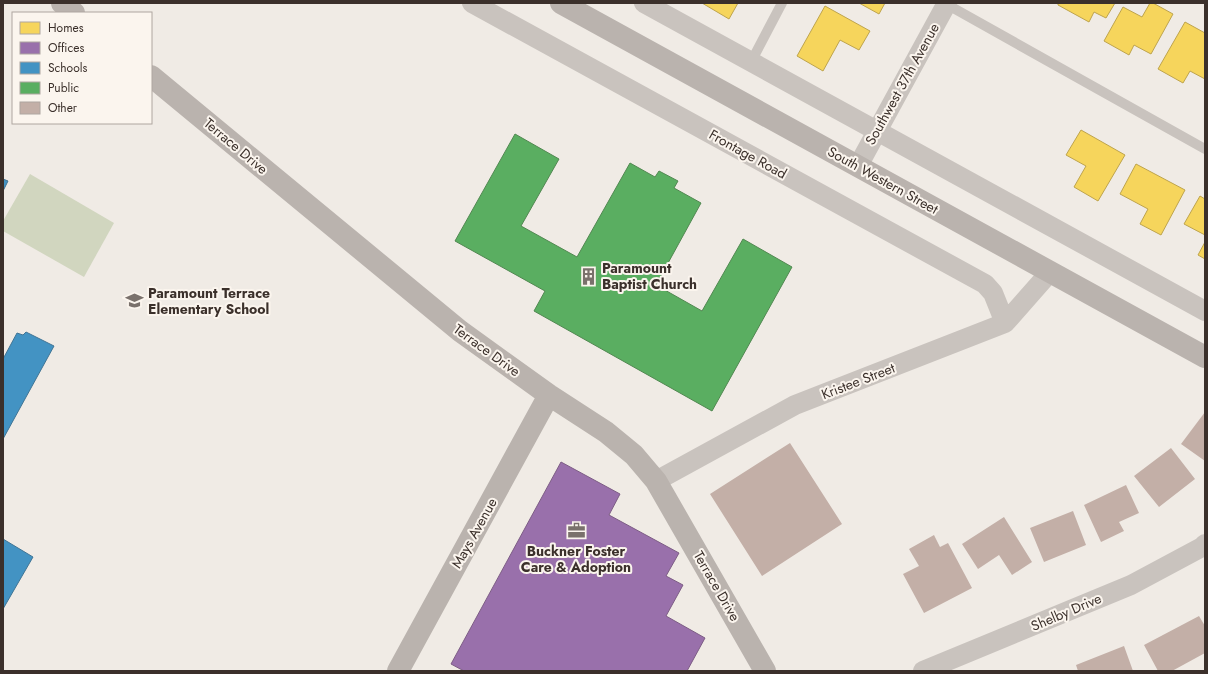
<svg xmlns="http://www.w3.org/2000/svg" width="1208" height="674" font-family="Jost,sans-serif">
	<style>
		.green { fill: #d1d6bf }
		.homes { fill: #f6d55c; stroke: #bea44d }
		.offices { fill: #9970ab; stroke: #7d5d85 }
		.schools { fill: #4393c3; stroke: #417595 }
		.public { fill: #5aae61; stroke: #518851 }
		.building { fill: #c3afa7 }
		.lines { fill: none; stroke-linecap: round; stroke-linejoin: round }
		.lane { stroke: #c9c3be; stroke-width: 10 }
		.street { stroke: #c9c3be; stroke-width: 20 }
		.secondary { stroke: #bab3ae; stroke-width: 22 }
		.labels { text-anchor: middle; dominant-baseline: central; stroke-width: 4; stroke-linejoin: round; paint-order: stroke }
		.street-label { font-size: 14px; fill: #3b302b; stroke: #fbf5ee }
		.poi-label { font-size: 14px; font-weight: bold; fill: #3b302b; stroke: #fbf5ee; text-anchor: start }
	</style>
	<rect width="100%" height="100%" fill="#f0ebe5"/>
	<!-- green -->
	<path class="green" d="M30 174 114 223 84 277 3 231V221Z"/>
	<!-- homes -->
	<path class="homes" d="M702 3H738L729 19Z
		M859 3H885L879 14Z
		M1058 3H1115L1106 18 1094 12 1089 22 1058 5Z
		M1150 3H1153L1173 14 1151 54 1134 45 1129 55 1104 41 1123 7 1142 17Z
		M825 6 870 31 859 50 840 40 823 71 797 56Z
		M1185 22 1205 33V79L1190 71 1183 83 1158 69Z
		M1081 130 1125 155 1098 201 1074 187 1086 166 1066 155Z
		M1136 164 1185 190 1161 235 1140 224 1148 209 1120 194Z
		M1200 196 1205 199V235L1184 224Z
		M1205 242V259L1198 255Z"/>
	<!-- offices -->
	<path class="offices" d="M561 462 620 494 609 515 679 553 666 576 683 585 666 616 705 638 687 671H464L451 664Z"/>
	<!-- schools -->
	<path class="schools" d="M3 179 8 181 3 191Z
		M26 332 54 346 3 439V359L17 333 23 335Z
		M3 539 33 557 3 609Z"/>
	<!-- public -->
	<path class="public" d="M515 134 559 159 521 226 577 257 630 163 655 177 659 171 678 181 674 188 701 203 656 285 702 311 743 239 792 267 712 411 534 311 545 291 455 241Z"/>
	<!-- building -->
	<path class="building" d="M1205 412V461L1181 444Z
		M790 443 842 524 762 576 710 494Z
		M1171 448 1195 479 1159 507 1134 476Z
		M1126 485 1139 513 1119 522 1124 531 1101 542 1084 505Z
		M1073 511 1086 545 1044 562 1030 528Z
		M1004 517 1032 562 1012 575 999 555 978 569 962 544Z
		M934 535 940 547 948 543 972 588 924 613 903 574 919 566 909 549Z
		M1199 616 1205 626V653L1172 671H1158L1144 645Z
		M1124 646 1133 671H1078L1076 665Z"/>
	<g class="lines">
		<!-- lane -->
		<path class="lane" d="M946 4 1205 149
			M751 62 782 3"/>
		<!-- street -->
		<path class="street" d="M472 3 985 284 993 293 1005 323
			M644 3 1205 311
			M858 166 947 3
			M656 481 795 405 1005 323 1050 272
			M923 671 1131 585 1202 547 1205 544"/>
		<!-- secondary -->
		<path class="secondary" d="M62 3 74 13
			M561 3 1205 357
			M151 76 460 331 549 395 606 432 634 455 656 481 765 671
			M398 671 549 395"/>
	</g>
	<!-- icons -->
	<defs>
		<symbol id="building-bare" viewBox="-9 -9 18 18"><path d="M-4-6H4V6H1V3H-1V6H-4ZM-2.5-4.3h1.7v1.8h-1.7ZM.8-4.3h1.7v1.8H.8ZM-2.5-1h1.7V.8h-1.7ZM.8-1h1.7V.8H.8Z" fill="#7a716c" stroke="#fbf5ee" stroke-width="2.5" paint-order="stroke"/></symbol>
		<symbol id="school-bare" viewBox="-9 -9 18 18"><path d="M0-5L7-2L0 1L-7-2ZM-4 1L0 2.5L4 1V4Q0 6-4 4Z" fill="#7a716c" stroke="#fbf5ee" stroke-width="2.5" paint-order="stroke"/></symbol>
		<symbol id="office-bare" viewBox="-9 -9 18 18"><path d="M-6-3h4V-5.5h4V-3h4V5H-6ZM-1-4.5V-3h2v-1.5ZM-6 0V1H6V0Z" fill="#7a716c" stroke="#fbf5ee" stroke-width="2.5" paint-order="stroke"/></symbol>
	</defs>
	<g fill-rule="evenodd">
		<use href="#building-bare" x="576" y="264" width="25" height="25"/>
		<use href="#school-bare" x="122" y="288" width="25" height="25"/>
		<use href="#office-bare" x="564" y="518" width="25" height="25"/>
	</g>
	<g class="labels">
		<!-- street labels -->
		<g class="street-label">
			<text transform="translate(902 84) rotate(-61)">Southwest 37th Avenue</text>
			<text transform="translate(236 146) rotate(40)">Terrace Drive</text>
			<text transform="translate(748 154) rotate(29)">Frontage Road</text>
			<text transform="translate(883 180) rotate(29)">South Western Street</text>
			<text transform="translate(487 350) rotate(36)">Terrace Drive</text>
			<text transform="translate(858 381) rotate(-21)">Kristee Street</text>
			<text transform="translate(474 533) rotate(-61)">Mays Avenue</text>
			<text transform="translate(717 586) rotate(60)">Terrace Drive</text>
			<text transform="translate(1066 612) rotate(-23)">Shelby Drive</text>
		</g>
		<!-- poi labels -->
		<g class="poi-label">
			<text x="602" y="268">Paramount<tspan x="602" dy="16">Baptist Church</tspan></text>
			<text x="148" y="293">Paramount Terrace<tspan x="148" dy="16">Elementary School</tspan></text>
			<text x="576" y="551" text-anchor="middle">Buckner Foster<tspan x="576" dy="16">Care &amp; Adoption</tspan></text>
		</g>
	</g>
	<!-- border -->
	<rect width="1208" height="674" fill="none" stroke="#3b302b" stroke-width="8"/>
	<!-- legend -->
	<rect x="12" y="12" width="140" height="112" fill="#fbf5ee" stroke="#aea6a0"/>
	<rect x="20" y="22" width="20" height="12" fill="#f6d55c" stroke="#aea6a0"/>
	<text x="48" y="32" font-size="12" fill="#3b302b">Homes</text>
	<rect x="20" y="42" width="20" height="12" fill="#9970ab" stroke="#aea6a0"/>
	<text x="48" y="52" font-size="12" fill="#3b302b">Offices</text>
	<rect x="20" y="62" width="20" height="12" fill="#4393c3" stroke="#aea6a0"/>
	<text x="48" y="72" font-size="12" fill="#3b302b">Schools</text>
	<rect x="20" y="82" width="20" height="12" fill="#5aae61" stroke="#aea6a0"/>
	<text x="48" y="92" font-size="12" fill="#3b302b">Public</text>
	<rect x="20" y="102" width="20" height="12" fill="#c3afa7" stroke="#aea6a0"/>
	<text x="48" y="112" font-size="12" fill="#3b302b">Other</text>
</svg>
